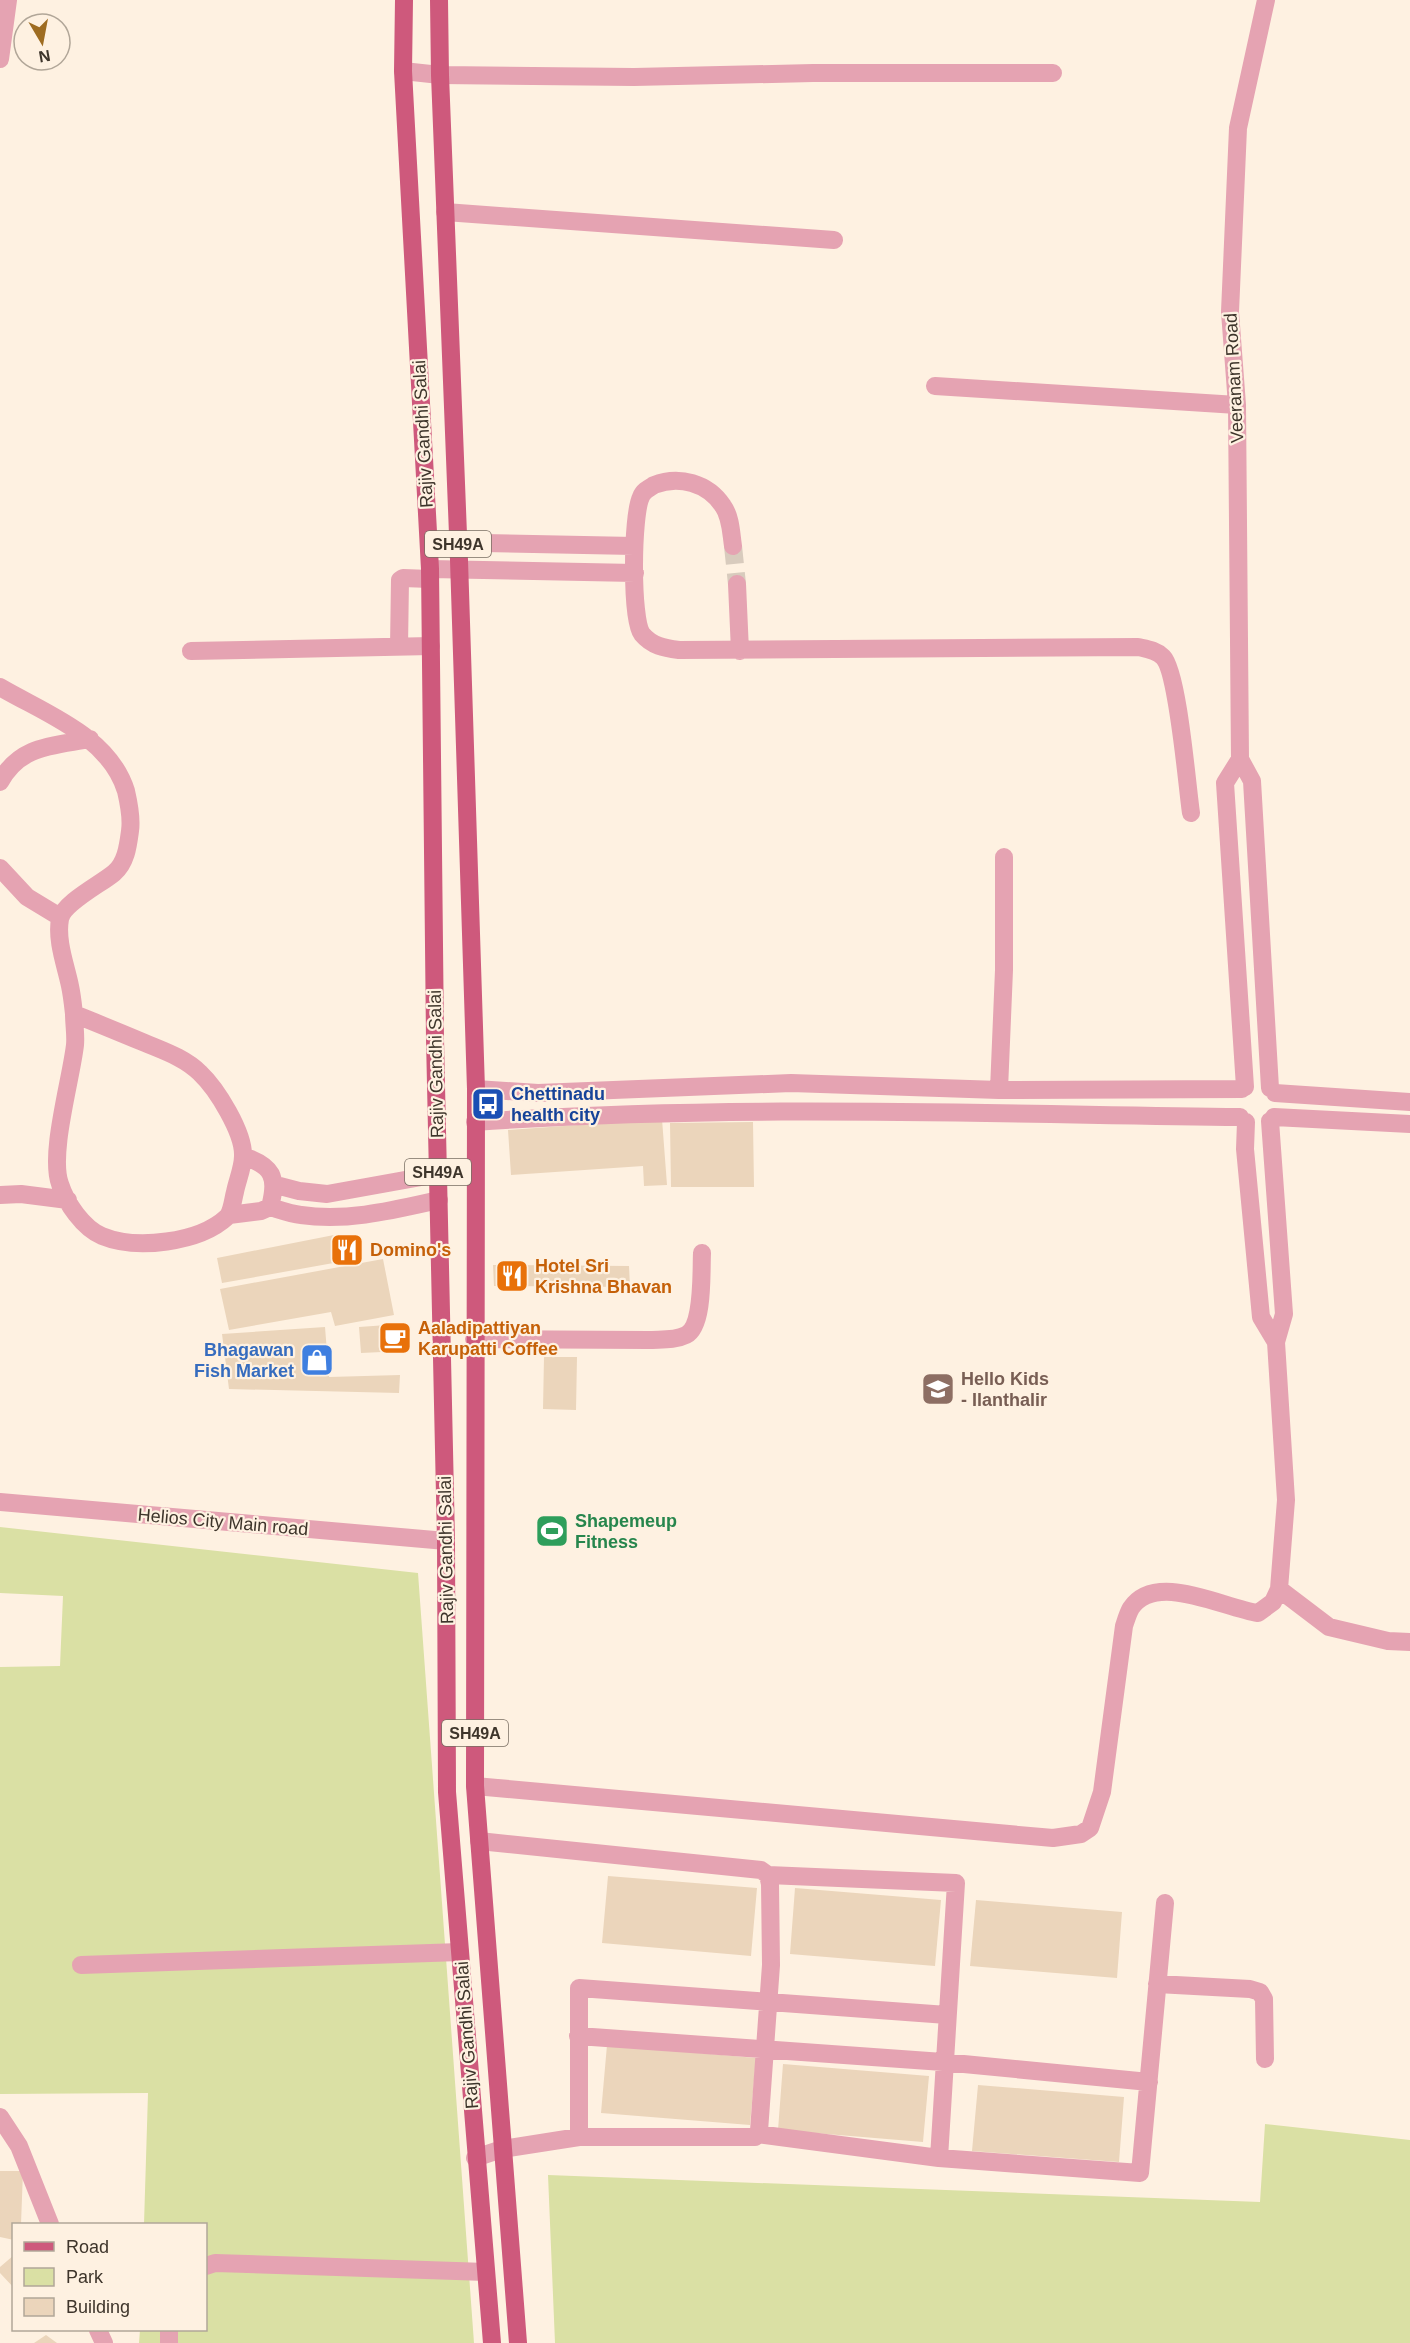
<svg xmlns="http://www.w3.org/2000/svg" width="1410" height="2343" font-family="Helvetica,sans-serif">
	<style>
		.green { fill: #dae0a4 }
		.building { fill: #ebd5bb }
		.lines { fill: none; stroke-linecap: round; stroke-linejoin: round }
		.minor-tunnel { stroke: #d8cbbd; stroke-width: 18; stroke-dasharray: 18 9; stroke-linecap: butt }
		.minor { stroke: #e5a3b2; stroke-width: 18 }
		.major { stroke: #ce597c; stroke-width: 18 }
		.labels { text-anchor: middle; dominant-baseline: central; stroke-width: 4.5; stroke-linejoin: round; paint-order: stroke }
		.shield { fill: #fef1e1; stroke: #786d62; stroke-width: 1.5 }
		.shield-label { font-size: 16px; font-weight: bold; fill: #3e352b }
		.street-label { font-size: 18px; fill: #3e352b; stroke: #fef1e1 }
		.transit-label { font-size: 18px; font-weight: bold; fill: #164399; stroke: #fef1e1; text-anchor: start }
		.food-label { font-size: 18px; font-weight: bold; fill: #c56008; stroke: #fef1e1; text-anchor: start }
		.shop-label { font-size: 18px; font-weight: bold; fill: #366cbe; stroke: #fef1e1; text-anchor: end }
		.education-label { font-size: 18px; font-weight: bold; fill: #785e54; stroke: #fef1e1; text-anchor: start }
		.leisure-label { font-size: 18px; font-weight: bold; fill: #27864d; stroke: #fef1e1; text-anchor: start }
	</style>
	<rect width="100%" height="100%" fill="#fef1e1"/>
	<!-- green -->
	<path class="green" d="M0 1527 418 1573 474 2343H139L140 2330H206V2224H144L148 2093 0 2094V1667L60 1666 63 1596 0 1593Z
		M1265 2124 1410 2140V2343H555L548 2175 1260 2202Z"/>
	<!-- building -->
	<path class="building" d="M662 1119 667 1185 644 1186 643 1166 511 1175 508 1130Z
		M753 1122 754 1187H671L670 1123Z
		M334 1235 339 1262 222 1283 217 1258Z
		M383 1259 394 1315 335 1326 331 1312 229 1330 220 1289Z
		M493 1265 629 1266 630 1287 494 1286Z
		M401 1324 403 1351 361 1353 359 1327Z
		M325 1327 329 1377 400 1375 399 1393 229 1389 222 1334Z
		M544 1357H577L576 1410 543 1409Z
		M608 1876 757 1888 751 1956 602 1943Z
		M795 1888 941 1900 935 1966 790 1954Z
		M976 1900 1122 1912 1117 1978 970 1966Z
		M607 2045 756 2058 750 2125 601 2113Z
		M783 2064 929 2076 923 2142 778 2130Z
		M978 2085 1124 2097 1119 2162 972 2151Z
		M0 2171H23L21 2224H14V2240L0 2237Z
		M14 2255V2288L0 2273V2267Z
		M46 2335 57 2343H34Z"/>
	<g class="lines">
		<!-- minor-tunnel -->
		<path class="minor-tunnel" d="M733 546 737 584"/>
		<!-- minor -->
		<path class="minor" d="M1266 0 1238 128 1230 312 1237 405 1240 759 1252 781 1270 1088
			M0 59 8 0
			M403 71 440 75 634 77 813 73H1053
			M445 212 834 240
			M935 386 1237 405
			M429 542 634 546
			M733 546C731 533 731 517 723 506 708 483 679 475 654 485 649 488 643 491 641 497 632 515 631 619 642 634 652 646 664 648 679 650L1138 647C1147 649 1156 650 1163 657 1178 672 1187 786 1191 813
			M430 569 635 573
			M737 584 740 651
			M399 647 400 580 403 578 430 579
			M191 651 431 646
			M0 687C46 714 109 736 126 791 129 804 132 818 130 831 128 846 126 863 114 873 101 884 63 903 60 919 56 941 66 966 70 986 72 995 73 1005 74 1014 97 1023 121 1033 145 1043 164 1051 185 1058 200 1073 217 1089 244 1133 243 1156 243 1168 237 1181 235 1192 233 1199 232 1212 227 1217 199 1243 136 1250 102 1236 83 1228 66 1203 60 1184 49 1154 71 1080 75 1045 76 1035 74 1024 74 1014
			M1240 759 1225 783 1245 1087
			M0 782C20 745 53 746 90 739
			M0 868 27 897 60 917
			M476 1089 538 1093 791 1083 999 1090 1242 1089
			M999 1090 1004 970V857
			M1275 1093 1410 1102
			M1274 1117 1410 1124
			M475 1122C730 1104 985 1114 1240 1117
			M1246 1122 1245 1149 1261 1317 1276 1342
			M276 1185 299 1191 327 1194 438 1174
			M0 1195 21 1194 68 1200
			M270 1207C280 1210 291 1214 301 1215 347 1222 394 1210 439 1200
			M229 1215 261 1211 270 1207C278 1177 273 1166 243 1156
			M474 1339 648 1340C660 1339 674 1341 686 1335 704 1326 701 1272 702 1253
			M0 1502 446 1541
			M1279 1589 1329 1627 1388 1641 1410 1642
			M475 1786 1053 1838 1081 1834 1090 1828 1102 1792 1124 1626C1126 1620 1128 1613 1131 1608 1156 1571 1223 1608 1258 1613L1273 1602 1279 1589 1286 1500 1276 1342 1284 1314 1270 1121
			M479 1841 761 1870 768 1875 956 1883 939 2158
			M81 1965 460 1952
			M1157 1984 1250 1989 1260 1992 1264 1999 1265 2059
			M578 2036 943 2062 1149 2082
			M0 2117 19 2146 50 2224
			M757 2134 939 2158 1140 2173 1165 1903
			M579 2137V1988L947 2015
			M475 2158 502 2149 579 2137H755L759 2131 771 1965 770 1884 768 1875
			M206 2266 215 2263 486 2272
			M98 2330 104 2343
			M169 2330V2343"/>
		<!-- major -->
		<path class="major" d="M404 0 403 71 430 569 435 1039 446 1541 447 1792 492 2343
			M439 0 440 75 459 560 476 1089 475 1786 518 2343"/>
	</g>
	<!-- icons -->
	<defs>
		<symbol id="bus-square" viewBox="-11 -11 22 22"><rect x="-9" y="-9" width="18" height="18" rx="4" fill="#1a4fb4" stroke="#fef1e1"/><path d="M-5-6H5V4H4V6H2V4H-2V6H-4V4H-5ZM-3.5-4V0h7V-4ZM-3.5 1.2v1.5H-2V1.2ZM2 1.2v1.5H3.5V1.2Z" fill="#fff"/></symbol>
		<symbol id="restaurant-square" viewBox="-11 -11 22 22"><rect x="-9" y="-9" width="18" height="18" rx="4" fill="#e8710a" stroke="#fef1e1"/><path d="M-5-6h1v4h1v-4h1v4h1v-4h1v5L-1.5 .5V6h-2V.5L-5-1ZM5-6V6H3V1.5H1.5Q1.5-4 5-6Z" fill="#fff"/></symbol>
		<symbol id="cafe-square" viewBox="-11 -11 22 22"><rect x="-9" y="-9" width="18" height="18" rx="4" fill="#e8710a" stroke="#fef1e1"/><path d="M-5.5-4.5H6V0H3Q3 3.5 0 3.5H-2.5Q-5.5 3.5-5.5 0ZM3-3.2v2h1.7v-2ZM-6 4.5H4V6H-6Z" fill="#fff"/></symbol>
		<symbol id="shop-square" viewBox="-11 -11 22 22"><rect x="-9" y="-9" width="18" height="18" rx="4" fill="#3f7fe0" stroke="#fef1e1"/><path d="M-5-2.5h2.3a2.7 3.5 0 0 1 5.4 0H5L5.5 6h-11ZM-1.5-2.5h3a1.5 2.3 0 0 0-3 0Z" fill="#fff"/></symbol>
		<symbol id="school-square" viewBox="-11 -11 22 22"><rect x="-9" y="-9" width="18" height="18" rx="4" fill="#8d6e63" stroke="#fef1e1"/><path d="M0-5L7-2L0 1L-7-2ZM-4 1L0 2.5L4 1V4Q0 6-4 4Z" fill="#fff"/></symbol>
		<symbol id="stadium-square" viewBox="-11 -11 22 22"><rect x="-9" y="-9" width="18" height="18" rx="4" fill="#2e9e5b" stroke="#fef1e1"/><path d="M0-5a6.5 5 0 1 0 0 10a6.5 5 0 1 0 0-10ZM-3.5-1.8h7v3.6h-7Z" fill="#fff"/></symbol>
	</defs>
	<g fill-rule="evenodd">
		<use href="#bus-square" x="469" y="1085" width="38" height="38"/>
		<use href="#restaurant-square" x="328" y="1231" width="38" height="38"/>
		<use href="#restaurant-square" x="493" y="1257" width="38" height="38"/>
		<use href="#cafe-square" x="376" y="1319" width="38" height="38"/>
		<use href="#shop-square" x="298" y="1341" width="38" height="38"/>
		<use href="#school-square" x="919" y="1370" width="38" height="38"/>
		<use href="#stadium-square" x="533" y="1512" width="38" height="38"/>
	</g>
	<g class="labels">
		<!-- shield labels -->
		<g class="shield">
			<rect x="425" y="531" width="66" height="26" rx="4.5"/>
			<rect x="405" y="1159" width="66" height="26" rx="4.5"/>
			<rect x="442" y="1720" width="66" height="26" rx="4.5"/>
		</g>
		<g class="shield-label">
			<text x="458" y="544">SH49A</text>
			<text x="438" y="1172">SH49A</text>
			<text x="475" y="1733">SH49A</text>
		</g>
		<!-- street labels -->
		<g class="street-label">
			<text transform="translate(1234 378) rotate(-93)">Veeranam Road</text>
			<text transform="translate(423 434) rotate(-93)">Rajiv Gandhi Salai</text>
			<text transform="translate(436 1064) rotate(-91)">Rajiv Gandhi Salai</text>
			<text transform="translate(223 1522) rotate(5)">Helios City Main road</text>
			<text transform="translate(446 1550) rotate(-91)">Rajiv Gandhi Salai</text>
			<text transform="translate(467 2035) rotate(-94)">Rajiv Gandhi Salai</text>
		</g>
		<!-- transit labels -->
		<g class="transit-label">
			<text x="511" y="1094">Chettinadu<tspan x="511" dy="21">health city</tspan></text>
		</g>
		<!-- food labels -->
		<g class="food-label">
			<text x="370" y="1250">Domino's</text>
			<text x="535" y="1266">Hotel Sri<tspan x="535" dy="21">Krishna Bhavan</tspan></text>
			<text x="418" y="1328">Aaladipattiyan<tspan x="418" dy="21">Karupatti Coffee</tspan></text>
		</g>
		<!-- shop labels -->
		<g class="shop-label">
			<text x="294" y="1350">Bhagawan<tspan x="294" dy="21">Fish Market</tspan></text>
		</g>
		<!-- education labels -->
		<g class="education-label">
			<text x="961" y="1379">Hello Kids<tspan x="961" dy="21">- Ilanthalir</tspan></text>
		</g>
		<!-- leisure labels -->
		<g class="leisure-label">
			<text x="575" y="1521">Shapemeup<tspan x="575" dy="21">Fitness</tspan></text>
		</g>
	</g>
	<!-- legend -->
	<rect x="12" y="2223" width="195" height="108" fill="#fef1e1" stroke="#b1a698" stroke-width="1.5"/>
	<rect x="24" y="2242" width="30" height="9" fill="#ce597c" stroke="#b1a698" stroke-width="1.5"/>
	<text x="66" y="2253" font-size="18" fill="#3e352b">Road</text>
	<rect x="24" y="2268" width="30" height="18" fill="#dae0a4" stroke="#b1a698" stroke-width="1.5"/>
	<text x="66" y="2283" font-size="18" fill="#3e352b">Park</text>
	<rect x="24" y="2298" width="30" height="18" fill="#ebd5bb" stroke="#b1a698" stroke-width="1.5"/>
	<text x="66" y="2313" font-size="18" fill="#3e352b">Building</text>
	<!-- north arrow -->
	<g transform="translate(42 42) rotate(170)"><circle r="28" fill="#fef1e1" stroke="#b1a698" stroke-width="1.5"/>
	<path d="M0-4.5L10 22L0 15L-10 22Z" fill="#9e6c21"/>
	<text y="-9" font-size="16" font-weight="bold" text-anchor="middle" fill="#3e352b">N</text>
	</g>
</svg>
